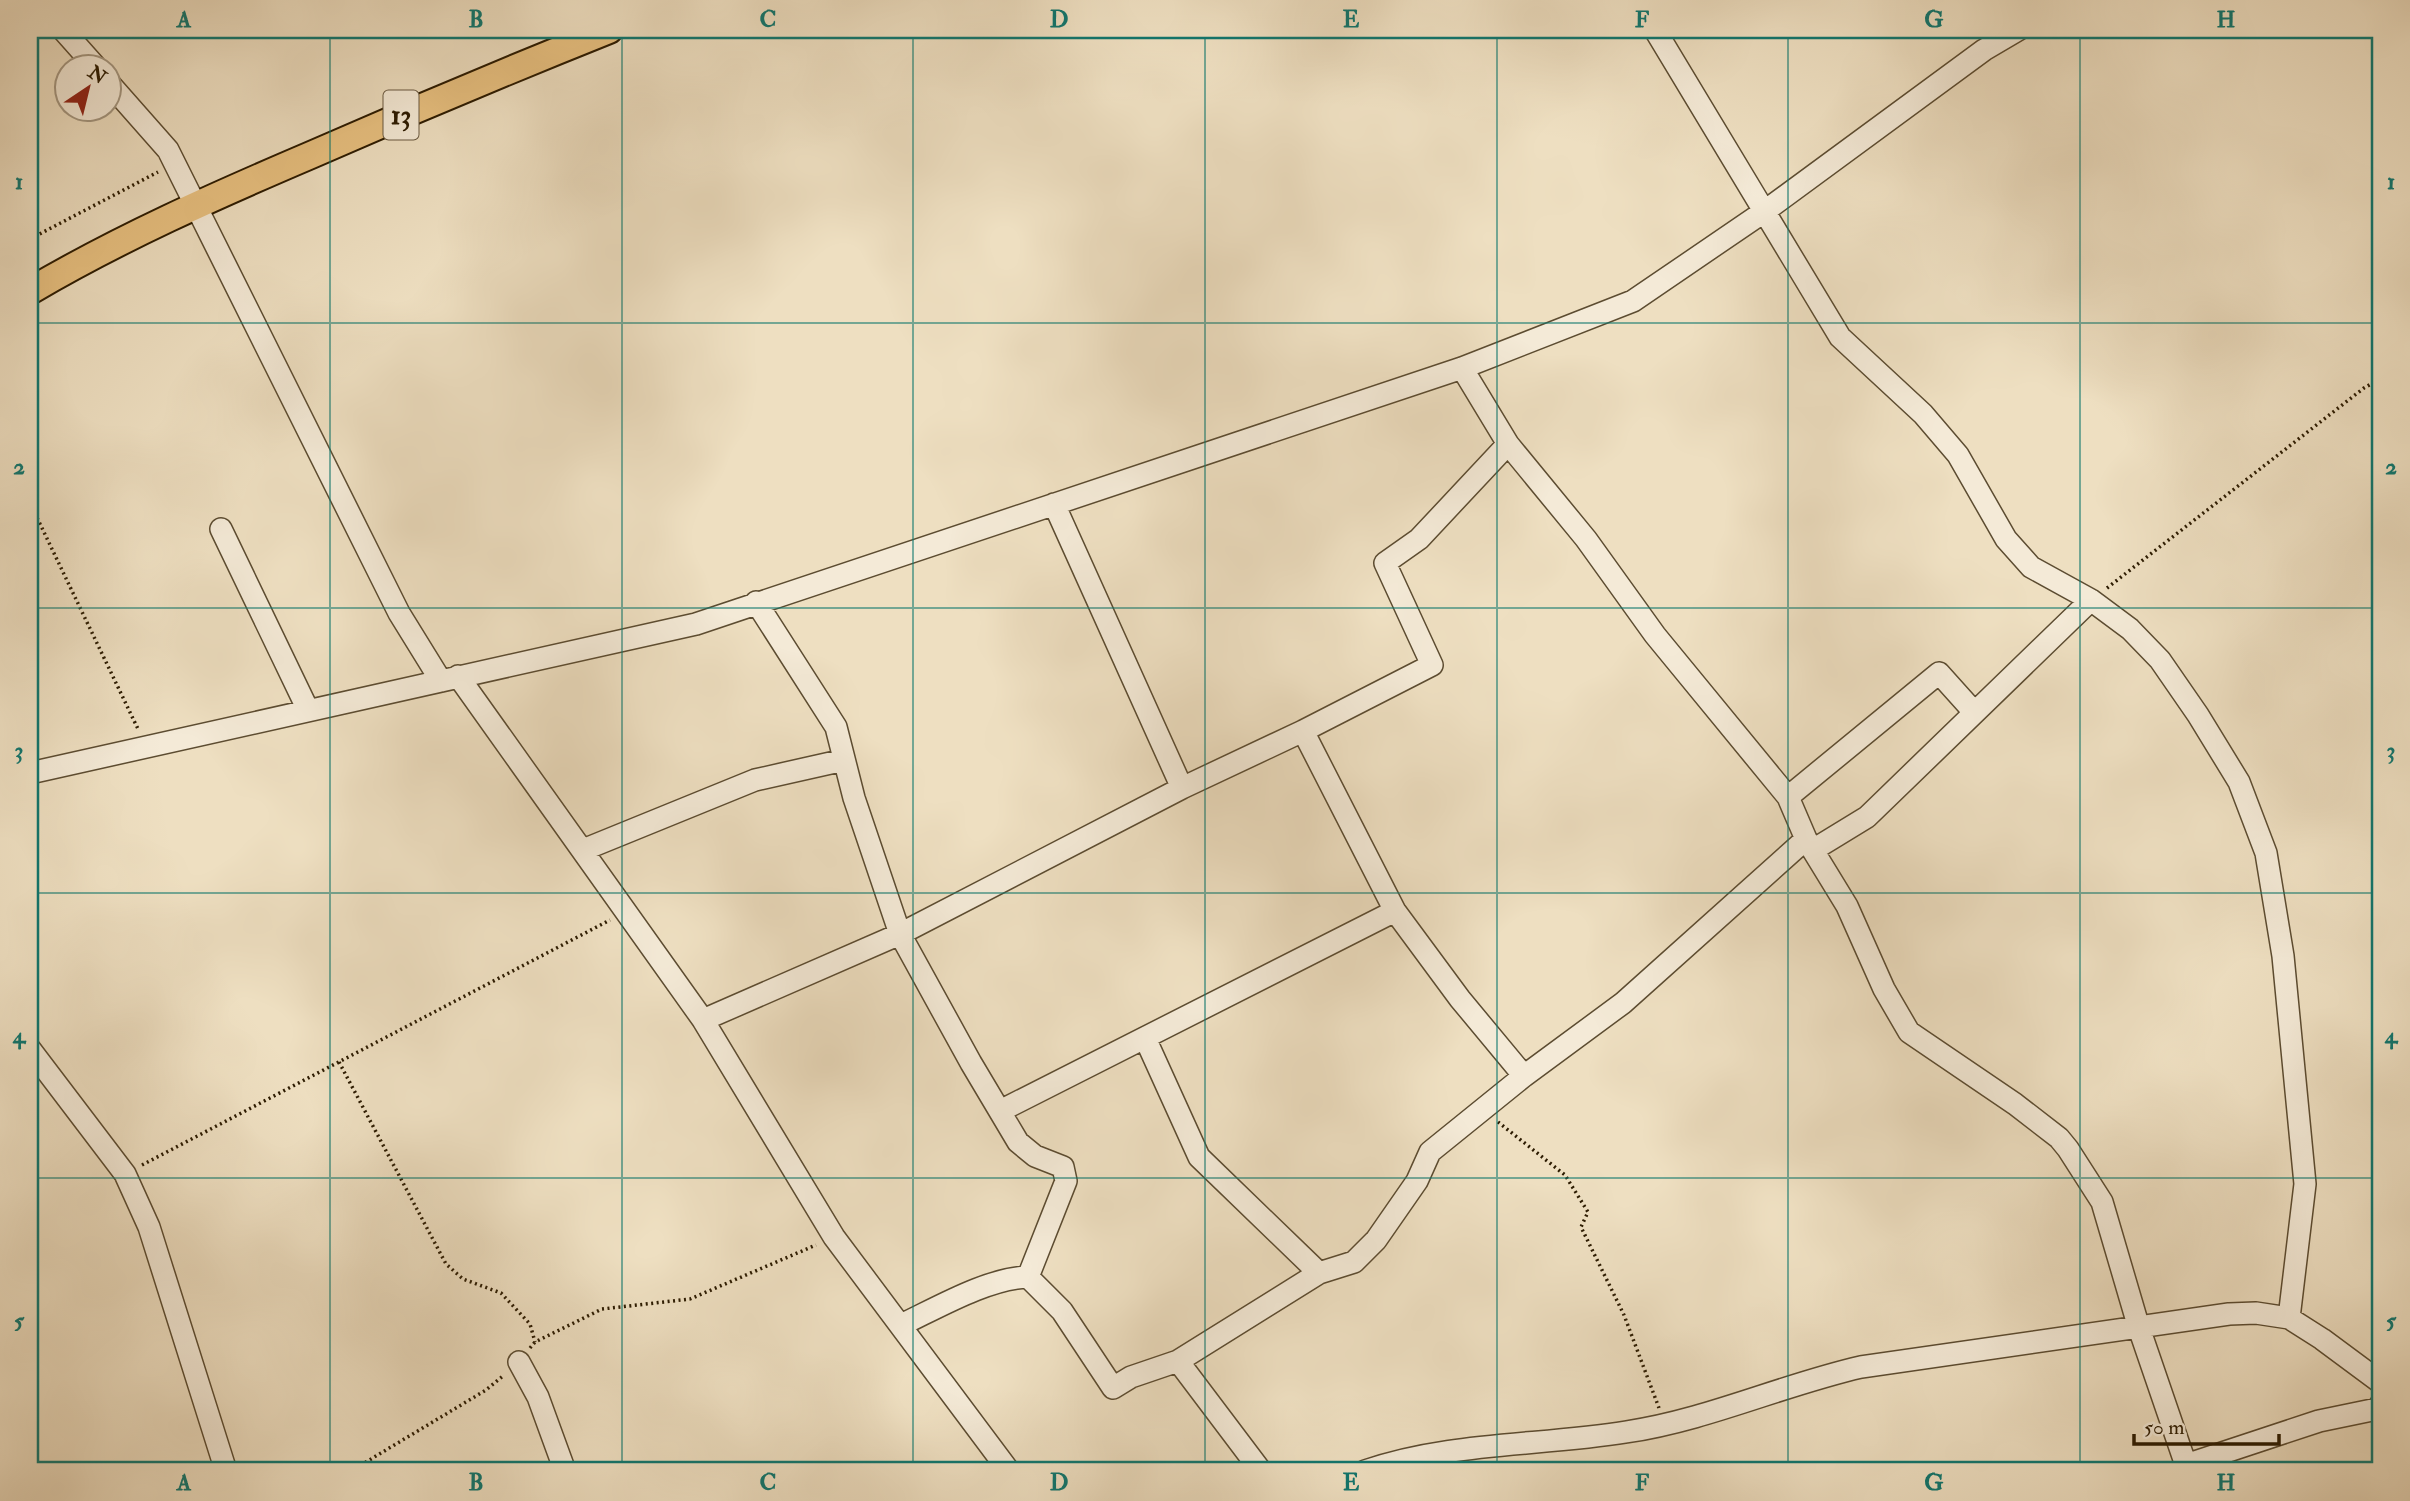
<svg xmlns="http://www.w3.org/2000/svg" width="2410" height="1501" font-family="'IM FELL Double Pica',serif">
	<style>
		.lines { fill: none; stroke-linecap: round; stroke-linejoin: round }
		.minor-casing { stroke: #5c4c31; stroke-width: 24 }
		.major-casing { stroke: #2c1b01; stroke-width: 30 }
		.path { stroke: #2c1b01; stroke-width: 3.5; stroke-dasharray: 2 3.5; stroke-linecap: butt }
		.minor { stroke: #f4ead7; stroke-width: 21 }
		.major { stroke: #e7c080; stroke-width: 26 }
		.grid { fill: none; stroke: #0f766e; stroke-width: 2; stroke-opacity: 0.55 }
		.labels { text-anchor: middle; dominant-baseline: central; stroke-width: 5; stroke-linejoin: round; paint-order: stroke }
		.shield { fill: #f4ead7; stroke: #685941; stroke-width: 2 }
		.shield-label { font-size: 28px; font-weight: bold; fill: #2c1b01 }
		.neatline { fill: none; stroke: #0f766e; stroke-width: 2.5 }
		.grid-label { font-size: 23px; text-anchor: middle; font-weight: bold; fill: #0f766e }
	</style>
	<rect width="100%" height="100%" fill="#eedfc1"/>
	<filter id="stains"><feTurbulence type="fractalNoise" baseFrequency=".00286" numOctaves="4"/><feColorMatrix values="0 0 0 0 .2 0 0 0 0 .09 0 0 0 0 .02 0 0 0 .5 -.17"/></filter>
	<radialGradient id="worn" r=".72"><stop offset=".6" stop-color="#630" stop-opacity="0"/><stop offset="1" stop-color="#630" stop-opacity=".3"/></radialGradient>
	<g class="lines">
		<defs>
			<path id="minor" d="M63 30 95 66
				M1655 30 1840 337 1923 414 1958 455 2006 539 2031 567 2091 600 2130 629 2160 660 2198 715 2239 782 2266 853 2283 956 2305 1184 2289 1318
				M108 82 168 150 399 613 441 681
				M1462 368 1508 444 1586 539 1655 635 1788 797 1806 839 1847 906 1884 989 1909 1032 2015 1104 2059 1138 2068 1149 2102 1202 2139 1328 2188 1471
				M1054 504 1182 788
				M221 529 308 710
				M756 602 836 727 854 798 900 934 971 1063 1018 1142 1035 1156 1063 1167 1066 1181 1028 1277
				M458 676 703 1020 834 1237 1009 1471
				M1303 731 1395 911 1460 999 1524 1076
				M30 773 696 624 1462 368 1633 301 1765 211 1984 50 2018 30
				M1788 797 1939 673 1974 712
				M583 850 755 780 844 760
				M1813 850 1867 817 2091 600
				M703 1020 900 934 1182 788 1303 731 1432 665 1385 563 1419 539 1508 444
				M1145 1038 1199 1157 1319 1273
				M30 1049 125 1174 149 1227 226 1471
				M1000 1111 1395 911
				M901 1325C937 1308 988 1278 1028 1277L1062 1311 1113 1388 1131 1377 1178 1361 1319 1273 1354 1262 1376 1240 1417 1181 1430 1152 1524 1076 1623 1003 1806 839
				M1178 1361 1261 1471
				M519 1362 538 1397 565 1471
				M2186 1465 2319 1421 2377 1409 2380 1405
				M1365 1471C1448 1442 1540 1446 1626 1432 1707 1420 1782 1385 1861 1367L2229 1314 2256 1313 2289 1318 2322 1339 2380 1382"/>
			<path id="major" d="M30 291C120 238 215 196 311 155 409 112 509 70 609 30"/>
		</defs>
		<!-- minor casing -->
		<use href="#minor" class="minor-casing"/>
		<!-- major casing -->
		<use href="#major" class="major-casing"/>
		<!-- path -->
		<path class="path" d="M30 239 158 172
			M30 503 138 729
			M2107 588 2364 388 2380 379
			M339 1062 446 1264 463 1279 501 1293 530 1324 535 1342
			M1498 1122 1565 1175 1588 1212 1581 1227 1624 1315 1659 1408
			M142 1165 610 920
			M530 1348 535 1342 602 1309 690 1299 816 1245
			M351 1471 486 1390 503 1376"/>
		<!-- minor -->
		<use href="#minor" class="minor"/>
		<!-- major -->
		<use href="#major" class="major"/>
	</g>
	<!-- grid -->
	<path class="grid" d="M330 30V1471M622 30V1471M913 30V1471M1205 30V1471M1497 30V1471M1788 30V1471M2080 30V1471M30 323H2380M30 608H2380M30 893H2380M30 1178H2380"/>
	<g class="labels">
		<!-- shield labels -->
		<rect class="shield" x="383.5" y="90.5" width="35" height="49" rx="5"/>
		<g class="shield-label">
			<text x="401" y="115">13</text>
		</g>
	</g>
	<!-- margin -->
	<rect width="2410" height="1501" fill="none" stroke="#eedfc1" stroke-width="77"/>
	<!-- north arrow -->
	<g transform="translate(88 88) rotate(35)"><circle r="33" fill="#f4ead7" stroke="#a49781" stroke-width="2"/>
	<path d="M0-5L12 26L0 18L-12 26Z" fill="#8f2418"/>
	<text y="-10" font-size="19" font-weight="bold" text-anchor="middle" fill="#2c1b01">N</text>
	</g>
	<!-- scale -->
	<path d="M2134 1434v10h145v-10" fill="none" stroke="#2c1b01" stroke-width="3.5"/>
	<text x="2144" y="1434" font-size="21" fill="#2c1b01" stroke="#f4ead7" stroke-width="5" paint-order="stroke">50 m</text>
	<rect x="38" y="38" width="2334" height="1424" class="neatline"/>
	<g class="grid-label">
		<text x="184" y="27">A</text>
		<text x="476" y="27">B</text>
		<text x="768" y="27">C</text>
		<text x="1059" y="27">D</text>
		<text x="1351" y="27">E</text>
		<text x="1642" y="27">F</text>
		<text x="1934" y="27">G</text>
		<text x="2226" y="27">H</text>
		<text x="19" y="189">1</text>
		<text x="2391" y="189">1</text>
		<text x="19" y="474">2</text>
		<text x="2391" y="474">2</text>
		<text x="19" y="758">3</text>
		<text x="2391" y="758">3</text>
		<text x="19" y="1043">4</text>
		<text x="2391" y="1043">4</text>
		<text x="19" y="1328">5</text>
		<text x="2391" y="1328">5</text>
		<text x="184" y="1490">A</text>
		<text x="476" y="1490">B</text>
		<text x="768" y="1490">C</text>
		<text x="1059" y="1490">D</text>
		<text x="1351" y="1490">E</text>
		<text x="1642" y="1490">F</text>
		<text x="1934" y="1490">G</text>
		<text x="2226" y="1490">H</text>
	</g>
	<rect width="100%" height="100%" filter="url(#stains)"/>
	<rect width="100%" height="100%" fill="url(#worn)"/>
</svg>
